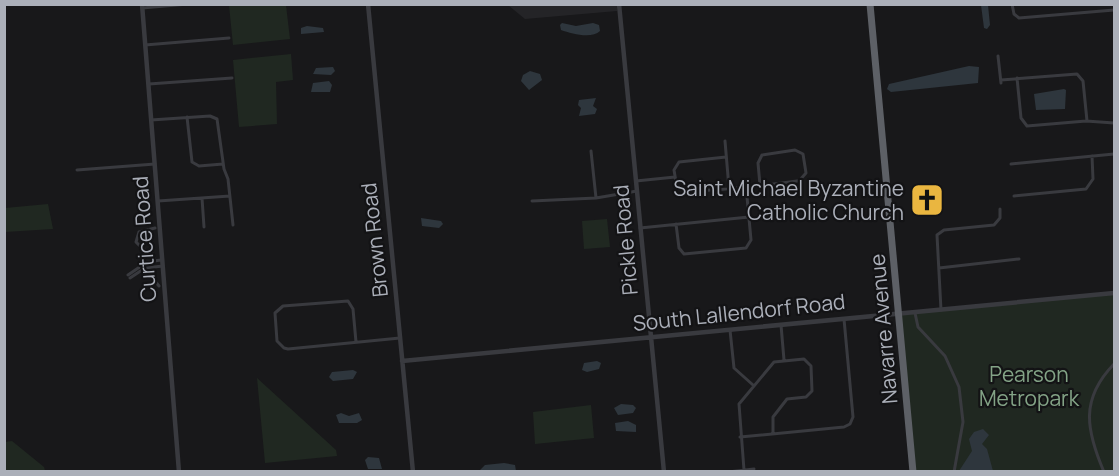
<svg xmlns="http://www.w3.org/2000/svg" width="1119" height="476" font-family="Manrope,sans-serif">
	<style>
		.built { fill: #242427 }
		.green { fill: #202821 }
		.water { fill: #2e363d }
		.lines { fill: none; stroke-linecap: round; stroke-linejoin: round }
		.minor { stroke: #393a3f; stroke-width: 3 }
		.tertiary { stroke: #393a3f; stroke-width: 4.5 }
		.trunk { stroke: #5d6066; stroke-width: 7 }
		.labels { text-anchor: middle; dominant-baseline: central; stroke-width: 4.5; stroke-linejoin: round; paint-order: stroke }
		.poi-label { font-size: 21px; fill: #abafb9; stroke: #131315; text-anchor: end }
		.street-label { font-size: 21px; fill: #abafb9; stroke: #131315 }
		.park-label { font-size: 21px; fill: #83a386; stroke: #131315 }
	</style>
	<rect width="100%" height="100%" fill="#18181a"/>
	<!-- built -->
	<path class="built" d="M508 5H617V11L525 19Z"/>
	<!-- green -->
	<path class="green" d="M229 5H286L290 39 233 45Z
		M291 54 293 80 276 82 277 124 239 127 233 60Z
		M48 204 53 229 5 232V208Z
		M607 219 610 247 584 249 582 221Z
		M1114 293V471H913L897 313Z
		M257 378 336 450 337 456 265 463Z
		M591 405 594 438 535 444 533 412Z
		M12 441 44 467 45 471H5V442Z"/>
	<!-- water -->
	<path class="water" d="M981 5H988L990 25 987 29 984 28Z
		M562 23 576 26 593 23 599 25 600 31C592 39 572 34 561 30L560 25Z
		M307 26 323 28 324 32 301 34V28Z
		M969 66 979 67 978 83 891 92 887 89 889 84Z
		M333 67 335 71 331 75 313 74 316 68Z
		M530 71 540 74 542 80 529 90 521 81 523 75Z
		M329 81 332 85 330 92H311L313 83Z
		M1064 89 1066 90 1065 109 1036 110 1034 94Z
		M596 98 593 106 597 109 595 114 579 116 581 108 578 105 579 100Z
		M421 218 441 221 443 224 439 228 422 226Z
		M597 361 601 363 599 369 587 372 582 370 584 363Z
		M353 370 357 372 353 379 333 381 329 377 332 372Z
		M621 404 633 405 636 408 633 413 618 415 614 408Z
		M341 413 349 416 359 413 362 420 357 423H339L336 415Z
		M628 421 636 425V432L616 431 615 423Z
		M983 429 989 435 982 444 987 449 993 471H959L972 451 969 439 974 432Z
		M368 457 379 458 382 469H368L365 460Z
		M504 463 515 465 516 471H479L485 465Z"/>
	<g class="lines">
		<!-- minor -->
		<path class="minor" d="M1012 4 1014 14 1019 18 1114 10
			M142 8 188 4
			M145 45 229 38
			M998 56 1001 83
			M1017 78 1021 118 1027 126 1086 121 1114 123
			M1001 80 1077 74 1083 81 1087 121
			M149 84 232 78
			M187 117 192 162 199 166 223 164
			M151 120 210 116 217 119 224 169 228 179 233 225
			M725 141 729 188
			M591 151 596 198
			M726 157 679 162 674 170 677 188C686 196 779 183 797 181H799L806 173 803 154 795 150 762 155 758 163 760 185
			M1011 164 1114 154
			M77 170 155 164
			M636 181 675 177
			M1014 196 1086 189 1093 179 1092 156
			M202 198 204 227
			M158 201 230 196
			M532 201 596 198 637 191
			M676 224 679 248 684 254 746 248 751 240 746 186
			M640 228 749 217
			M155 261 152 253 143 249 136 242 139 232 155 228
			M939 268 1019 259
			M145 269 159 286
			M128 275 147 262 161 260
			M130 278 145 268 163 266
			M941 310 937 235 944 230 994 225 1000 218V209
			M915 313 918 327 945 356 959 387 963 422 954 472
			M781 325 784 360
			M730 330 734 368 753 385
			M356 342 353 309 348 301 283 306 275 313 277 341 284 348 288 349 400 338
			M740 437 844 427 850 424 853 417 844 319
			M744 470 739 404 774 362 804 359 811 366 812 391 806 397 787 399 773 417V434
			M728 472 754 469
			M1104 472C1086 430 1080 399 1114 364"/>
		<!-- tertiary -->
		<path class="tertiary" d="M142 4 179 472
			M368 4 413 472
			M619 4 664 472
			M402 361 1114 293"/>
		<!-- trunk -->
		<path class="trunk" d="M870 4 913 472"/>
	</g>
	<!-- icons -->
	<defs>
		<symbol id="church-square" viewBox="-11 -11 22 22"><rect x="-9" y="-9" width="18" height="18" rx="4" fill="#eab640" stroke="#131315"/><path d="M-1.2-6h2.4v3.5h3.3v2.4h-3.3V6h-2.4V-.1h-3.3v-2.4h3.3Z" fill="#111"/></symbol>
	</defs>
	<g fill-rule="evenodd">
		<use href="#church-square" x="908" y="181" width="38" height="38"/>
	</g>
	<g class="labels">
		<!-- poi labels -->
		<g class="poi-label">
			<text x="904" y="188">Saint Michael Byzantine<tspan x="904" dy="24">Catholic Church</tspan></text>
		</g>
		<!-- street labels -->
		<g class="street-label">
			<text transform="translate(144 239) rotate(-94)">Curtice Road</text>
			<text transform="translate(374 240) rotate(-96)">Brown Road</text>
			<text transform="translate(625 240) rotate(-95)">Pickle Road</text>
			<text transform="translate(739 312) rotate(-6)">South Lallendorf Road</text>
			<text transform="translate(883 329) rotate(-95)">Navarre Avenue</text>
		</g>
		<!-- park labels -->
		<g class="park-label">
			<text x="1029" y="374">Pearson<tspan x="1029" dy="24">Metropark</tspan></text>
		</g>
	</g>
	<!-- border -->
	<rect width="1119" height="476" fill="none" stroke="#abafb9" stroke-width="12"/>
</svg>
